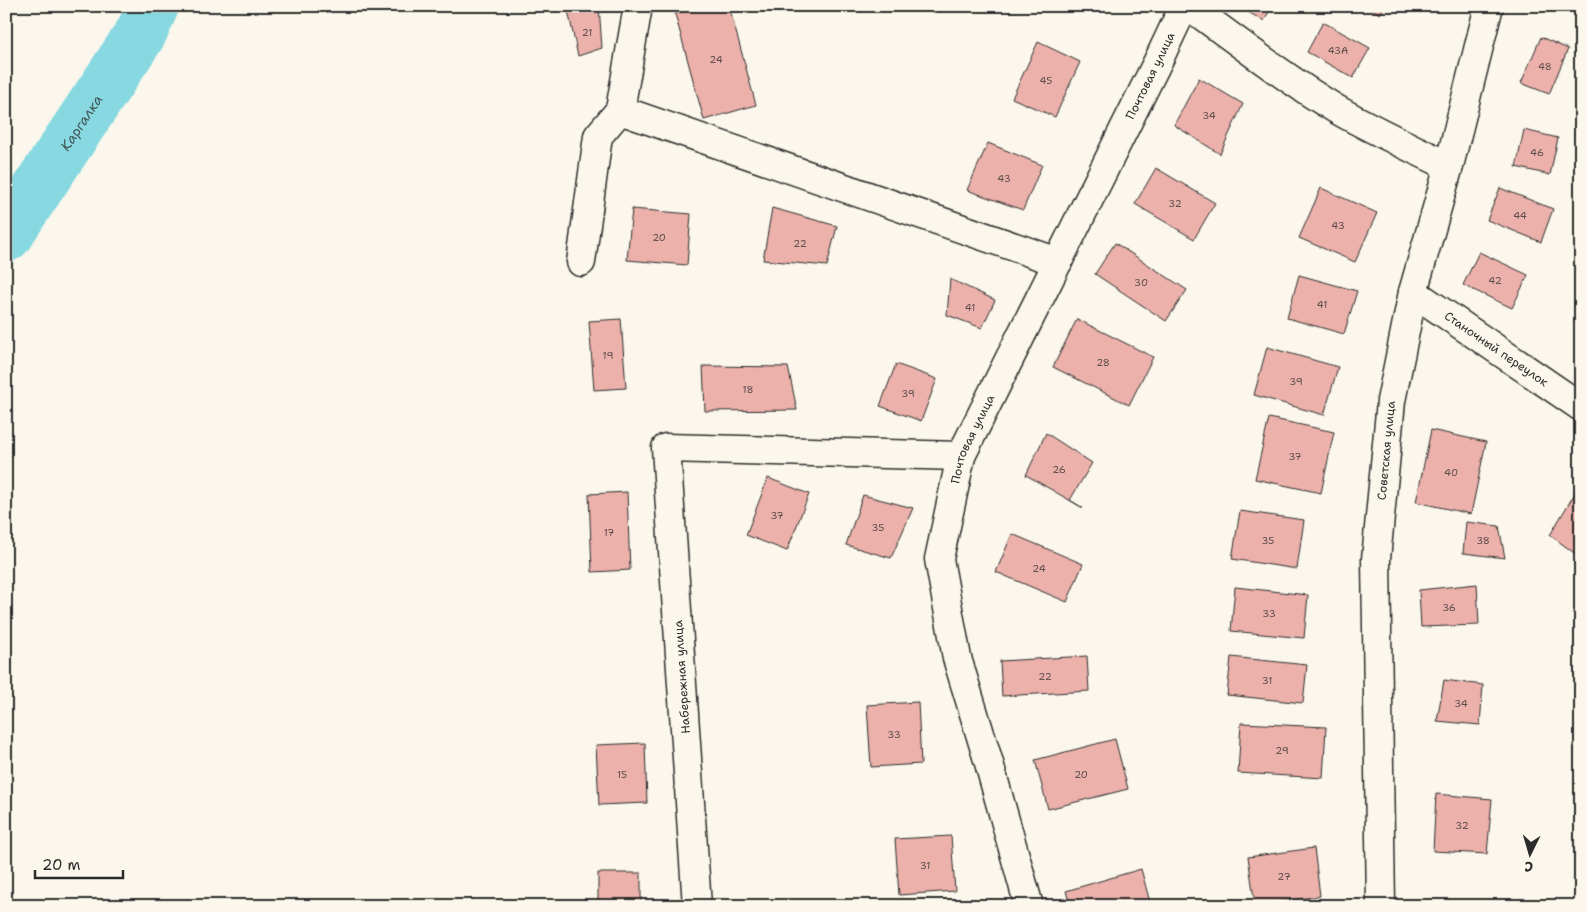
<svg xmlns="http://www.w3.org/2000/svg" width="1587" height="912" font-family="'Shantell Sans',sans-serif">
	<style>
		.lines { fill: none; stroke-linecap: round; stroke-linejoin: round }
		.river { stroke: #87d8e0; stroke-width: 52 }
		.building { fill: #ecb1ab; stroke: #2b2b2b }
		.street-casing { stroke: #2b2b2b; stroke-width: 31 }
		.secondary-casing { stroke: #2b2b2b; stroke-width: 31 }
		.street { stroke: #fbf7ec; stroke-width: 28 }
		.secondary { stroke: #fbf7ec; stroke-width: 28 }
		.labels { text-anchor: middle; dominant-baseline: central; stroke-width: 4; stroke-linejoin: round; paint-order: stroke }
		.number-label { font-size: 10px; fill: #5b4c4b }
		.street-label { font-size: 12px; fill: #2b2b2b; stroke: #fbf7ec }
		.water-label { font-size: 14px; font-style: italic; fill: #425658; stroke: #fbf7ec }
	</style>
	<rect width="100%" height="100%" fill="#fbf7ec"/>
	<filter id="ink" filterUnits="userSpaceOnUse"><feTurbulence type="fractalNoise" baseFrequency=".02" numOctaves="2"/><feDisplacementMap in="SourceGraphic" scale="10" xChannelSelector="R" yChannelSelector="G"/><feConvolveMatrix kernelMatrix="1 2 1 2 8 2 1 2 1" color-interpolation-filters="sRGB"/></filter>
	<g filter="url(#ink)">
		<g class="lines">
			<!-- river -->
			<path class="river" id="s1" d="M6 236 141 33 153 6"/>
		</g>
		<!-- building -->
		<path class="building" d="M567 6H599L602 48 578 56Z
			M703 6H729L756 105 704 120 675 14Z
			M1237 6H1272L1264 21Z
			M1365 6H1385L1380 14Z
			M1323 22 1370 48 1353 78 1307 52Z
			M1541 37 1568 49 1549 94 1521 83Z
			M1038 42 1080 62 1055 117 1012 98Z
			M1199 78 1243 104 1220 154 1174 125Z
			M1524 130 1558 138 1550 175 1516 167Z
			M988 143 1042 165 1023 210 967 190Z
			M1156 168 1215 203 1194 239 1135 204Z
			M1321 188 1377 213 1355 262 1299 238Z
			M1500 188 1553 209 1541 242 1487 220Z
			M772 208 837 226 827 266 763 260Z
			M632 209 691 214 687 265 627 260Z
			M1115 243 1187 290 1166 321 1095 274Z
			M1479 252 1528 275 1512 308 1463 285Z
			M1299 275 1357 291 1344 334 1287 318Z
			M950 279 995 300 982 328 947 315Z
			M621 319 626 388 594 390 589 321Z
			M1077 319 1153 357 1129 405 1053 367Z
			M1267 347 1338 367 1324 415 1254 395Z
			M896 364 937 379 921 421 880 406Z
			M703 366 788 367 797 410 705 411Z
			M1269 418 1334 432 1321 493 1255 479Z
			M1431 430 1486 442 1471 514 1416 502Z
			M1046 433 1092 463 1070 500 1083 508 1026 475Z
			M768 478 809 494 787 551 746 535Z
			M1581 483V558L1550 535Z
			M627 492 630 570 592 572 589 494Z
			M863 495 913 508 891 558 846 545Z
			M1240 511 1304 520 1297 569 1232 559Z
			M1466 522 1499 526 1505 558 1463 553Z
			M1012 534 1083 564 1067 602 996 572Z
			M1477 584 1479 625 1421 627 1419 590Z
			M1235 587 1308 595 1304 638 1231 631Z
			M1087 656 1089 691 1002 696 1000 661Z
			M1231 657 1307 665 1303 703 1227 695Z
			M1444 680 1483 685 1480 725 1437 721Z
			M918 702 921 764 871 767 867 705Z
			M1241 723 1326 727 1323 778 1238 773Z
			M1115 739 1128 789 1048 809 1035 760Z
			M645 743 647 803 599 805 596 745Z
			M1436 794 1492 799 1487 854 1433 851Z
			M951 836 955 891 899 895 895 839Z
			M1314 848 1320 896 1255 905 1248 857Z
			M1141 869 1151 906H1070L1066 891Z
			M598 873H641V906H598Z"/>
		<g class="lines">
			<defs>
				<g id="street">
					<path d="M1189 6C1237 41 1285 78 1336 109 1373 130 1411 148 1449 166"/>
					<path d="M620 110 1058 262"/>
					<path d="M581 262 598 136 620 110 638 6"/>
					<path id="s2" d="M1413 292 1581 407"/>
					<path d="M697 906 666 448 961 456"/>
					<path id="s3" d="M1029 906 989 763 957 658 939 559 961 456 1159 59 1184 6"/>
				</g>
				<g id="secondary">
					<path id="s4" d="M1381 906 1376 559 1391 401 1413 292 1449 166 1489 6"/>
				</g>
			</defs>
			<!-- street casing -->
			<use href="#street" class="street-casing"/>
			<!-- secondary casing -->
			<use href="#secondary" class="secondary-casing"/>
			<!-- street -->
			<use href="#street" class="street"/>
			<!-- secondary -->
			<use href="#secondary" class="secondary"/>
		</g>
	</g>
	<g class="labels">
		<!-- number labels -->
		<g class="number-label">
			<text x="587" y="32">21</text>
			<text x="1338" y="50">43А</text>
			<text x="716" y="59">24</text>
			<text x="1545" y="66">48</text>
			<text x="1046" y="80">45</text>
			<text x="1209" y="115">34</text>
			<text x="1537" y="152">46</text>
			<text x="1004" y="178">43</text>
			<text x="1175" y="203">32</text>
			<text x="1520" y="215">44</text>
			<text x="1338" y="225">43</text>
			<text x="659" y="237">20</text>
			<text x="800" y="243">22</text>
			<text x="1495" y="280">42</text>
			<text x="1141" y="282">30</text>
			<text x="1322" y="304">41</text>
			<text x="970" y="307">41</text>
			<text x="608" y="355">19</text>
			<text x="1103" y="362">28</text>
			<text x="1296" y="381">39</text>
			<text x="748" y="389">18</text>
			<text x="908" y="393">39</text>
			<text x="1295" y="456">37</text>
			<text x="1059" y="469">26</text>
			<text x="1451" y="472">40</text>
			<text x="777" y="515">37</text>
			<text x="878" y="527">35</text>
			<text x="609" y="532">17</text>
			<text x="1268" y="540">35</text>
			<text x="1483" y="540">38</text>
			<text x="1039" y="568">24</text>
			<text x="1449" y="607">36</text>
			<text x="1269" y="613">33</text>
			<text x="1045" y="676">22</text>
			<text x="1267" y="680">31</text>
			<text x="1461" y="703">34</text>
			<text x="894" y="734">33</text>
			<text x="1282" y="750">29</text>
			<text x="622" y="774">15</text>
			<text x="1081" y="774">20</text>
			<text x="1462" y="825">32</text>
			<text x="925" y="865">31</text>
			<text x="1284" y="876">27</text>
		</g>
		<!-- street labels -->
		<g class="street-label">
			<text stroke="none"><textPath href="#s3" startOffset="889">Почтовая улица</textPath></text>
			<text stroke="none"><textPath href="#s2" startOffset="101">Станочный переулок</textPath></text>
			<text stroke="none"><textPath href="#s3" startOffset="484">Почтовая улица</textPath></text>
			<text stroke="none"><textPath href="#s4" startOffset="456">Советская улица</textPath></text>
			<text transform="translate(682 677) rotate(-94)">Набережная улица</text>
		</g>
		<!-- water labels -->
		<g class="water-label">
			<text stroke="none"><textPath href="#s1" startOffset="136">Каргалка</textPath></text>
		</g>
	</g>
	<!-- margin -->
	<rect width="1587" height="912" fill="none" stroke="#fbf7ec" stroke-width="25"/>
	<rect x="12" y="12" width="1562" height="887" fill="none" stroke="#2b2b2b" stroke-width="2" filter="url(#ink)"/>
	<!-- north arrow -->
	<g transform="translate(1530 854) rotate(185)" stroke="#fbf7ec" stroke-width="4" paint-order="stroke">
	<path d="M0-4L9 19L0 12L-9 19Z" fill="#2b2b2b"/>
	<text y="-8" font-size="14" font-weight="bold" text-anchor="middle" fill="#2b2b2b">С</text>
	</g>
	<!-- scale -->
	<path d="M35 870v8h88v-8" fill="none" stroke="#2b2b2b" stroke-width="2.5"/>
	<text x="42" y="870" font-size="15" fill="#2b2b2b" stroke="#fbf7ec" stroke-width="4" paint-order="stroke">20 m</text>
</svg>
